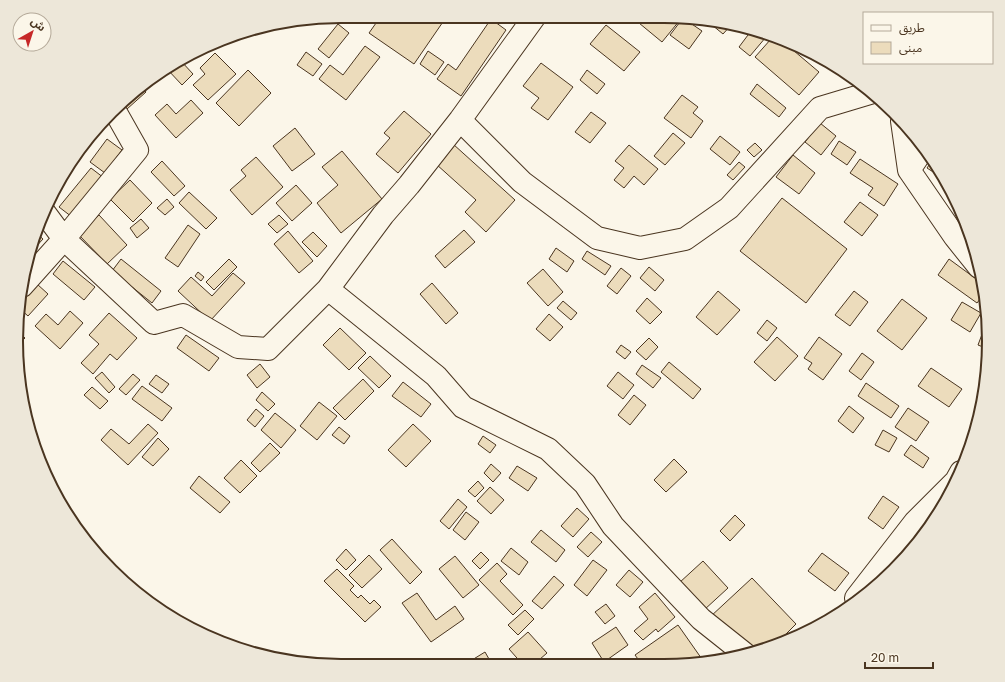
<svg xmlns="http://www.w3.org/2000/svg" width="1005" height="682" font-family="'Golos Text','Noto Sans Arabic',sans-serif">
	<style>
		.building { fill: #ecdcbc; stroke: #4a3520 }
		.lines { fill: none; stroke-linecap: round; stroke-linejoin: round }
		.minor-casing { stroke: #4a3520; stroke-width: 24 }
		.minor { stroke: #fbf6e9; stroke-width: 22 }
		.rim { fill: none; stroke: #4a3520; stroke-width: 2 }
	</style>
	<rect width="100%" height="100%" fill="#fbf6e9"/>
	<!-- building -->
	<path class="building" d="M381 16H447L414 64 369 33Z
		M645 16 677 17 680 20 662 42 639 23Z
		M683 18 702 31 689 49 670 35Z
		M491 19 506 30 461 96 437 79 448 64 456 70Z
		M706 20 727 22 732 24 723 34Z
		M338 24 349 33 329 58 318 49Z
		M606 25 640 52 624 71 590 44Z
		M751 31 766 37 750 56 739 47Z
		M771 39 787 45 819 72 799 95 755 57Z
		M365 46 380 57 346 100 319 79 330 65 343 75Z
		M428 51 444 62 435 75 420 64Z
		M306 52 322 64 313 76 297 65Z
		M806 52 825 59 820 64 806 53Z
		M215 53 236 74 208 100 193 85 205 74 200 68Z
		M181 61 193 74 182 85 167 69 170 66Z
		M541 63 573 87 548 120 531 108 539 98 523 86Z
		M248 70 271 93 239 126 216 103Z
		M587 70 605 84 597 94 580 80Z
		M757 84 786 108 779 117 750 94Z
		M142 87 146 92 127 109 122 104Z
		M682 95 698 107 693 113 703 121 691 138 664 118Z
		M191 100 203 113 176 138 155 115 167 104 176 114Z
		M404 111 431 134 398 173 376 154 390 138 384 133Z
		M591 112 606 123 590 143 575 132Z
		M820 123 836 136 821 155 805 142Z
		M295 128 315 154 292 171 273 146Z
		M673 133 685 143 665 165 654 156Z
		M720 136 740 152 730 165 710 149Z
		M107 139 122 150 105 173 90 162Z
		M839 141 856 152 847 165 831 154Z
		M755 143 762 150 754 157 747 150Z
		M453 144 515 200 486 232 465 212 476 200 436 164Z
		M629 145 658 169 644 185 634 176 624 188 614 180 624 168 615 161Z
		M342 151 382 199 341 233 317 203 338 185 322 167Z
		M793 155 815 173 799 194 776 177Z
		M256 157 283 187 252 215 230 190 246 176 241 170Z
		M860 159 898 184 884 206 868 195 873 188 850 173Z
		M933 159 934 161 944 179 927 168Z
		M162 161 185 186 174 196 151 172Z
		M739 162 745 167 733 180 727 175Z
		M91 168 104 178 72 217 59 207Z
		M130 180 152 203 133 222 110 199Z
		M296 185 312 203 292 221 276 203Z
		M189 192 217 218 206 229 179 203Z
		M782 198 847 249 806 303 740 251Z
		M167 199 174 207 165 215 157 208Z
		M860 202 878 215 862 236 844 222Z
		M99 215 127 245 107 264 79 235Z
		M279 215 288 224 277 233 268 224Z
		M141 219 149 228 137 238 130 228Z
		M188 225 200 234 178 267 165 258Z
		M464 230 475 242 445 268 435 256Z
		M288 231 313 261 299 273 274 244Z
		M313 232 327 246 317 257 302 242Z
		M36 233 43 239 32 251Z
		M556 248 574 261 567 272 549 259Z
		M587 251 611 266 605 275 582 259Z
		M121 259 161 291 152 303 112 271Z
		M229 259 237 267 214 290 206 282Z
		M949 259 983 284 984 294 977 303 938 275Z
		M63 261 95 287 84 300 53 274Z
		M649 267 664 280 655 291 640 278Z
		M621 268 631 276 617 294 607 286Z
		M543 269 563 292 548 306 527 283Z
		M198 272 204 277 201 281 195 276Z
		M233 273 245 283 210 321 178 291 191 277 212 296Z
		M432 283 458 313 446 324 420 294Z
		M37 284 48 294 28 316 19 308V305Z
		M718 291 740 310 717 335 696 317Z
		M854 291 868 302 850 326 835 315Z
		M647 298 662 312 650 324 636 311Z
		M902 299 927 318 902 350 877 331Z
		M563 301 577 313 571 320 557 308Z
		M962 302 981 313 970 332 951 320Z
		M70 311 83 323 60 349 35 326 46 314 58 325Z
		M109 313 137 338 117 360 110 354 93 374 81 363 99 344 89 335Z
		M549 314 563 327 550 341 536 329Z
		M767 320 777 328 767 341 757 333Z
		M340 328 366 353 349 370 323 345Z
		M984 329 988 331V349L978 345Z
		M20 333 25 338 20 343Z
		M186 335 219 358 209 371 177 348Z
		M777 337 798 356 775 381 754 362Z
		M819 337 842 354 823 380 808 369 812 363 804 358Z
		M649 338 658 347 646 360 636 351Z
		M621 345 631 352 625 359 616 352Z
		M862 353 874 362 861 380 849 371Z
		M370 356 391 376 379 388 358 368Z
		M669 362 701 389 693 399 661 372Z
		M260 364 270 377 257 388 247 375Z
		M642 365 661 378 653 388 636 374Z
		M931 368 962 389 949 407 918 386Z
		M102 372 115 387 109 393 95 378Z
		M618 372 634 385 623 399 607 386Z
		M133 374 140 380 126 395 119 389Z
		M156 375 169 384 162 393 149 384Z
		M363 379 374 391 345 420 333 408Z
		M403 382 431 404 421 417 392 396Z
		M866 383 899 406 891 418 858 396Z
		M142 386 172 408 162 421 132 399Z
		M92 387 108 401 100 409 84 395Z
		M262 392 275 404 268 411 256 400Z
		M634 395 646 405 630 425 618 415Z
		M319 402 337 416 317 440 300 426Z
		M849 406 864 418 853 433 838 421Z
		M908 408 929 422 916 441 895 427Z
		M256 409 264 416 255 427 247 420Z
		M275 413 296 430 281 448 261 430Z
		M148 424 158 433 128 465 101 440 111 429 129 444Z
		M413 424 431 441 406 467 388 450Z
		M339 427 350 436 344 444 332 435Z
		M883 430 897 438 889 452 875 445Z
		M483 436 496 445 490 453 478 444Z
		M158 438 169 449 153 466 142 457Z
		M270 443 280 453 260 472 251 463Z
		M911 445 929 458 923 468 904 455Z
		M674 459 687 472 666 492 654 480Z
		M241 460 257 476 240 493 224 478Z
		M491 464 501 473 493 482 484 473Z
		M517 466 537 478 528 491 509 478Z
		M199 476 230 502 220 513 190 488Z
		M478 481 484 488 475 497 468 491Z
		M490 487 504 500 491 514 477 501Z
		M883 496 899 507 883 529 868 518Z
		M458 499 467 507 449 529 440 521Z
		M577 508 589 519 573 537 561 526Z
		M466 512 479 522 465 540 453 530Z
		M735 515 745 525 730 541 720 531Z
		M541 530 565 550 556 562 531 542Z
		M591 532 602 542 588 557 577 547Z
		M392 539 422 572 410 584 380 550Z
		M511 548 528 562 519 575 501 561Z
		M346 549 356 560 346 570 336 560Z
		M481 552 489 560 480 569 472 561Z
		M822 553 849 573 835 591 808 571Z
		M369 555 382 569 362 588 349 575Z
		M455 556 479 585 463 598 439 569Z
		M593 560 607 570 587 596 574 585Z
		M703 561 728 588 704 610 679 583Z
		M497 563 507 574 500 581 523 605 513 615 479 580Z
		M337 569 354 586 350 590 358 598 361 595 370 604 374 600 381 607 365 622 324 581Z
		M629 570 643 582 630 597 616 585Z
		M554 576 564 585 542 609 532 601Z
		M752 578 796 624 777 643 745 654 710 617Z
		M417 593 436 620 455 606 464 619 431 642 402 603Z
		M655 593 675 617 658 632 656 629 643 640 634 631 648 619 639 607Z
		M606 604 615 616 605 624 595 612Z
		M525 610 534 619 518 635 508 625Z
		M678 625 704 662 664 666H643L635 655Z
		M616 627 628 645 604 662 592 643Z
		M528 632 547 653 532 666H524L509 649Z
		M485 652 493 666H475L472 660Z
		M509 661 513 666H503Z"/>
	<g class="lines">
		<defs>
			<path id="minor" d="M460 120 522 182 597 238 640 248 685 239 729 208 820 108 870 93
				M902 121 909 170 955 237 979 267
				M909 170 924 148
				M44 212 64 239 154 323 183 315 238 347 268 349 328 289 383 215 409 185 460 120 535 16
				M22 286 64 239 137 150 115 111
				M328 289 436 376 463 407 548 449 585 484 613 526 701 619 745 654
				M856 598 915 522 956 481 961 472"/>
		</defs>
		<!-- minor casing -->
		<use href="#minor" class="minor-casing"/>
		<!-- minor -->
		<use href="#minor" class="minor"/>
	</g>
	<!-- crop -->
	<path d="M0 0H1005V682H0ZM341 23H664A318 318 0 0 1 982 341V341A318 318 0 0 1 664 659H341A318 318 0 0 1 23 341V341A318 318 0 0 1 341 23Z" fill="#ede7d9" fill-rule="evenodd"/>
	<path class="rim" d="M341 23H664A318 318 0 0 1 982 341V341A318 318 0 0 1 664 659H341A318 318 0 0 1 23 341V341A318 318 0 0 1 341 23Z"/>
	<!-- legend -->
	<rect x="863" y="12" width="130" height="52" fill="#fbf6e9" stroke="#b4a999"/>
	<rect x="871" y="25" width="20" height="6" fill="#fbf6e9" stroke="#b4a999"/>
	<text x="899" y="32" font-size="12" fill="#4a3520">طريق</text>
	<rect x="871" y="42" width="20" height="12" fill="#ecdcbc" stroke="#b4a999"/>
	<text x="899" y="52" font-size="12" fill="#4a3520">مبنى</text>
	<!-- north arrow -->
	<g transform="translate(32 32) rotate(39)"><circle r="19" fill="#fbf6e9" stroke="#b4a999"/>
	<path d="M0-3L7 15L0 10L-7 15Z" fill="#c62828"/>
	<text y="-6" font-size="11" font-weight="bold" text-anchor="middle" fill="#4a3520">ش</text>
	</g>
	<!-- scale -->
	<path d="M865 662v6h68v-6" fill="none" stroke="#4a3520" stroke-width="2"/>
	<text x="871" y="662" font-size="12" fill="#4a3520" stroke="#fbf6e9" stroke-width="3" paint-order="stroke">20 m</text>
</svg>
